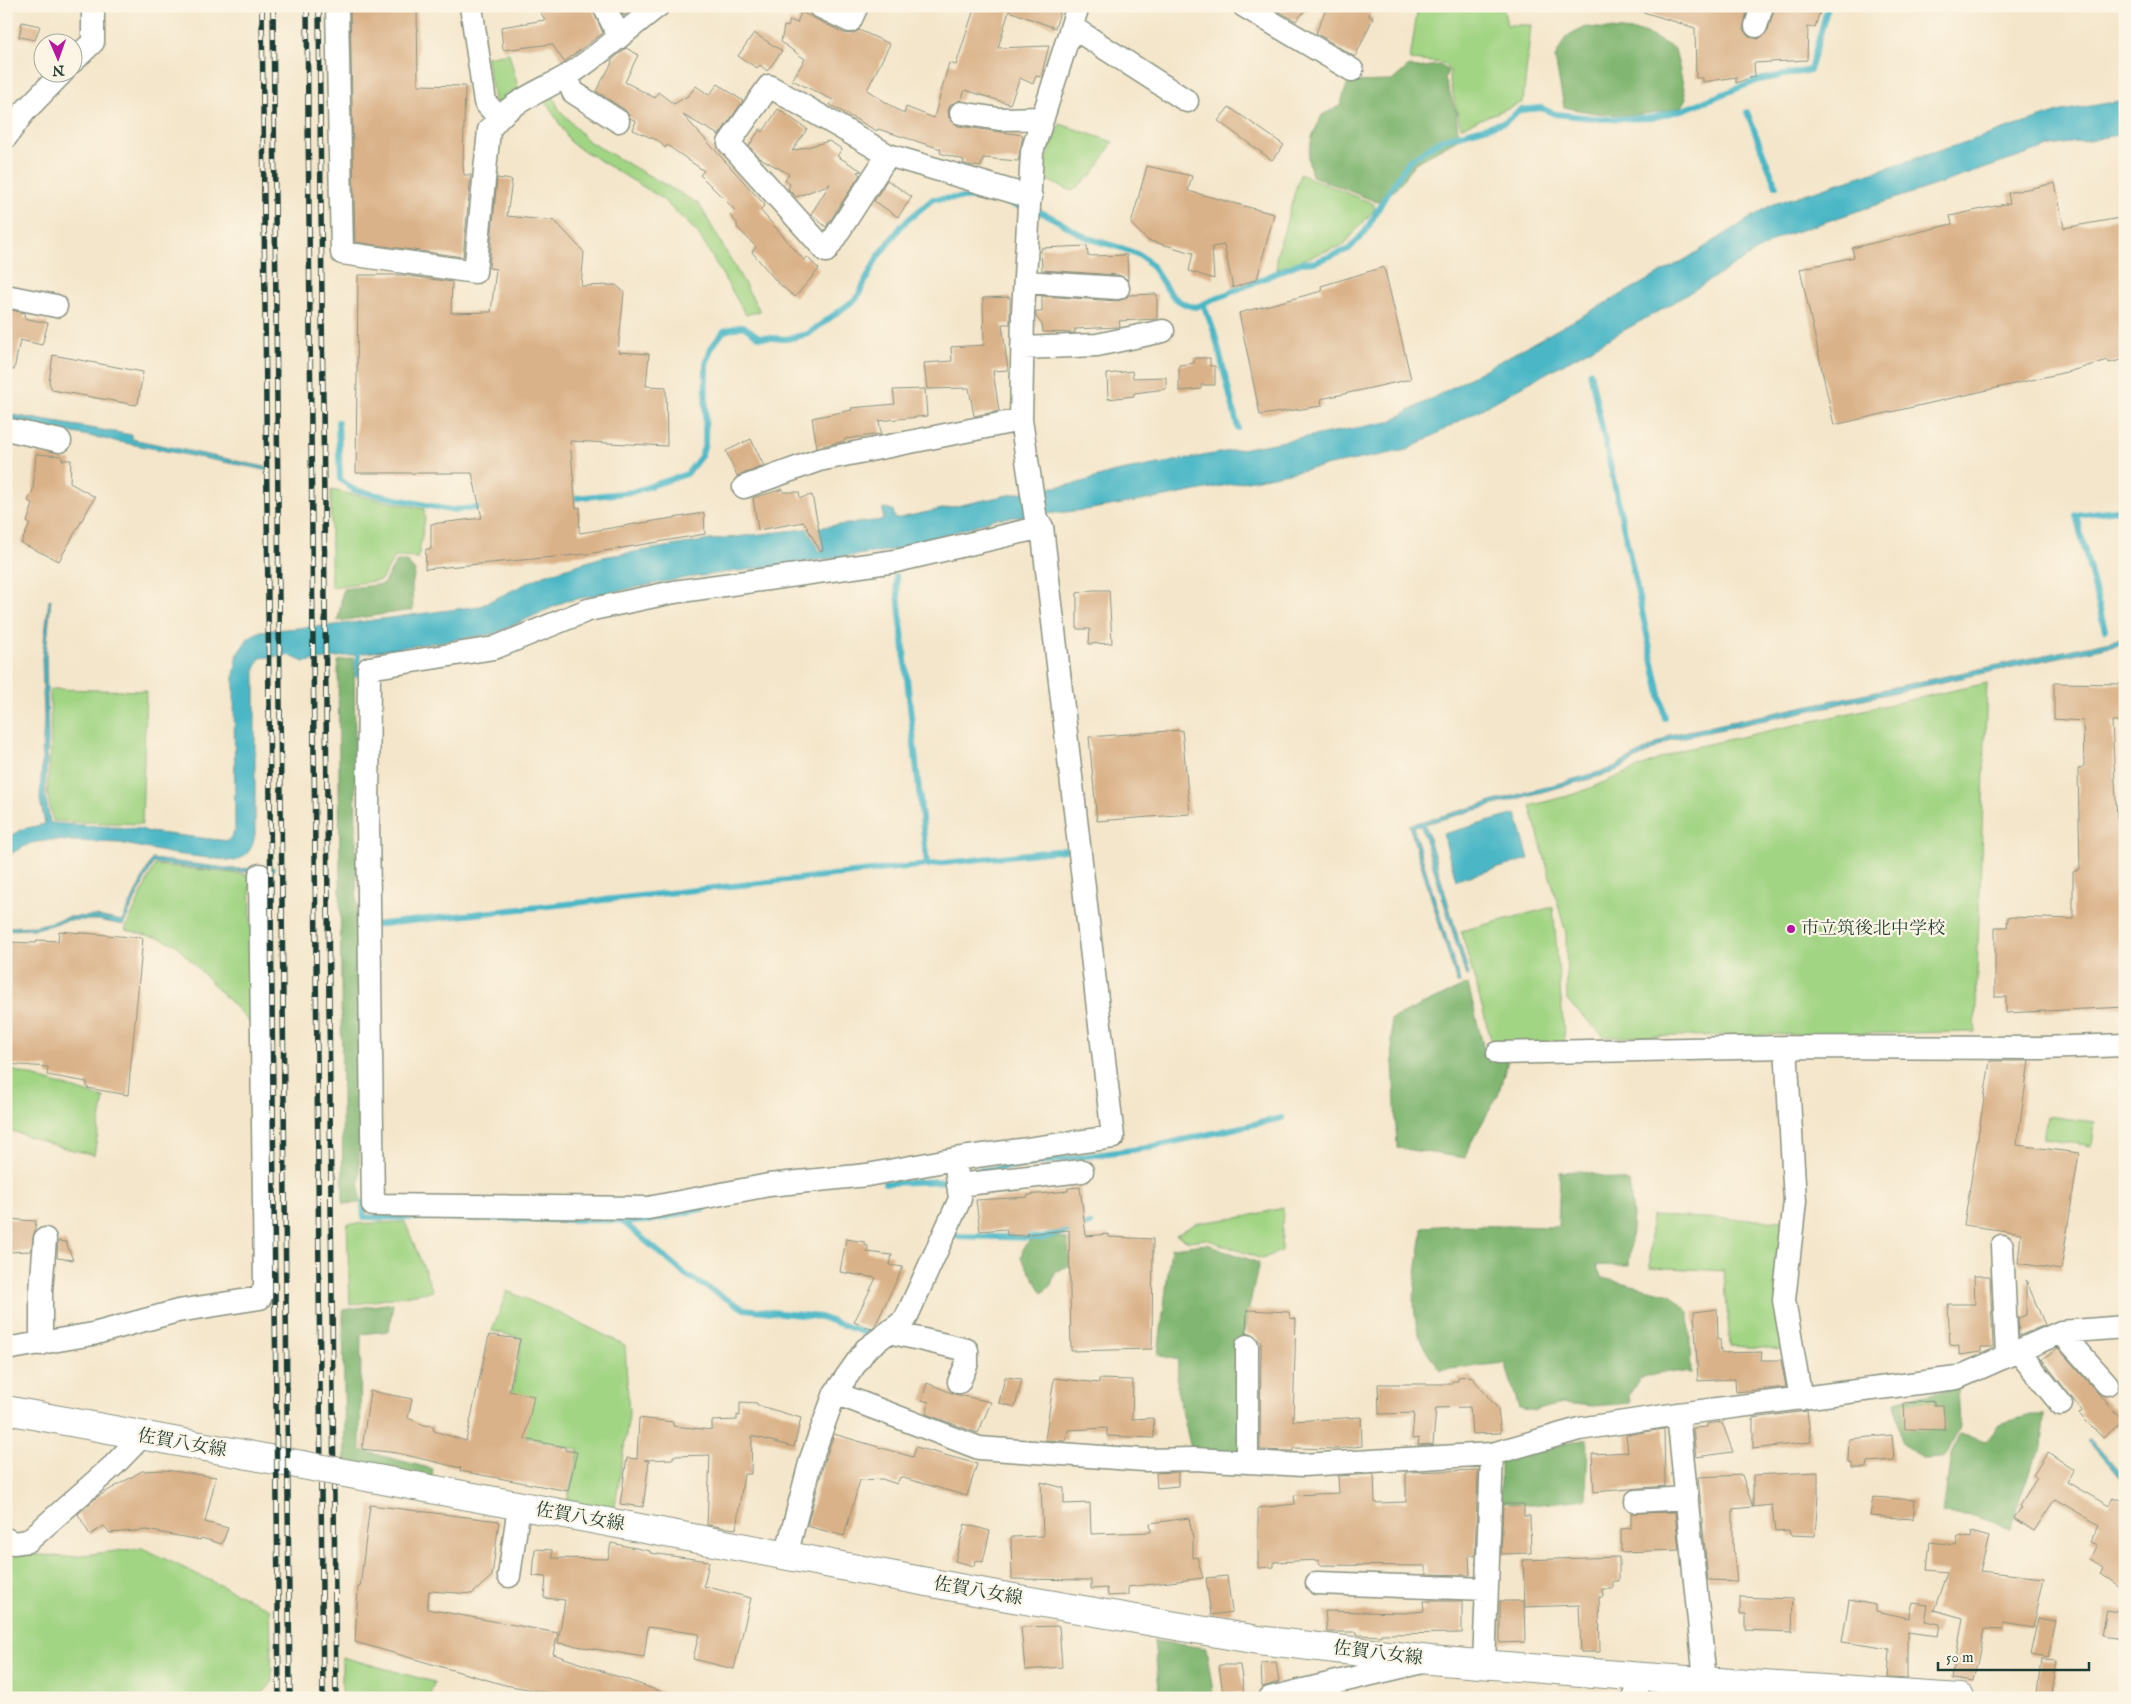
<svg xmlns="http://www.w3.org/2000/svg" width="2131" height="1704" font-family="'IM FELL English','Noto Serif JP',serif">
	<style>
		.green { fill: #a1d483; stroke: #60885c }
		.forest { fill: #80b671; stroke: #507a52 }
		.water { fill: #4bb7c6; stroke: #357a7d }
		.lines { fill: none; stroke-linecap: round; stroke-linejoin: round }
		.stream { stroke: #4bb7c6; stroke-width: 6 }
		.building { fill: #dab289 }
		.street-casing { stroke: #8a9280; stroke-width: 25 }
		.primary-casing { stroke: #8a9280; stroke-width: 30 }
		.street { stroke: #fff; stroke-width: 22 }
		.primary { stroke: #fff; stroke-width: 28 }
		.rail-casing { stroke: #1f3d34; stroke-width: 5.5 }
		.rail { stroke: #fcf5e5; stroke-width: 4; stroke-dasharray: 11; stroke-linecap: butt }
		.primary-bridge-casing { stroke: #8a9280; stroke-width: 30; stroke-linecap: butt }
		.primary-bridge { stroke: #fff; stroke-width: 28 }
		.poi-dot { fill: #b5179e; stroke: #fcf5e5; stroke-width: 2 }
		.labels { text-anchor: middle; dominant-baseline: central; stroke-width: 4.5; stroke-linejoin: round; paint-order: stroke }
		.poi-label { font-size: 18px; fill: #1f3d34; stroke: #fcf5e5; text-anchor: start }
		.street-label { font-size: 18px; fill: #1f3d34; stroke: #fcf5e5 }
	</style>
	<rect width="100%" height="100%" fill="#fcf5e5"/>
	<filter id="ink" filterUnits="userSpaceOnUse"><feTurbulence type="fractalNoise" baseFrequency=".02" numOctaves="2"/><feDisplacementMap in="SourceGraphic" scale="10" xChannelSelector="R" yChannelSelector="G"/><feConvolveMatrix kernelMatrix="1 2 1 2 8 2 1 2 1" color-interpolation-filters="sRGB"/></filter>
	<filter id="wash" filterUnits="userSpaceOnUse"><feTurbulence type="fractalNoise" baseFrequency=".0096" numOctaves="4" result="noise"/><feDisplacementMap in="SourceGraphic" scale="20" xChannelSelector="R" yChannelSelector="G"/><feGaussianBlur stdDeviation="1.12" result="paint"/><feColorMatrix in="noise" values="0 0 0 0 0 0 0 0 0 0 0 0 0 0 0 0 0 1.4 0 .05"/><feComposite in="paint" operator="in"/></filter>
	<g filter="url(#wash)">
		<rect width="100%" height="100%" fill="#f4e6cb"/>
		<!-- green -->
		<path class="green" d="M1418 6H1498L1503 7 1507 25H1531L1523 102 1461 127 1449 79 1450 70 1443 63 1410 60Z
			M509 53 520 95 495 105 486 57Z
			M552 94 559 109 588 141 699 204 760 311 746 315 698 233 660 197 571 143 544 98Z
			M1060 124 1113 142 1093 174 1072 191 1039 177Z
			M1300 174 1374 204V210L1343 245 1277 269 1276 258Z
			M331 490 424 509 425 518 418 558 395 557 381 580 331 587Z
			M1987 683 1975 1032 1605 1037 1567 1001 1566 933 1530 806 1578 793 1681 750Z
			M50 689 146 691 142 824 53 821 47 792 51 750Z
			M155 865 250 875 253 1026 175 944 160 938 125 930Z
			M1553 907 1565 1045 1493 1047 1461 931Z
			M6 1068 104 1098 94 1155 57 1146 6 1129Z
			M2047 1116 2095 1122 2092 1146 2043 1139Z
			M1283 1208 1281 1251 1262 1259 1206 1239 1189 1241 1176 1235 1197 1223 1244 1217Z
			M1651 1216 1787 1221 1783 1349 1730 1346 1724 1271 1650 1267Z
			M405 1222 433 1291 350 1305 347 1224Z
			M507 1291 559 1313 625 1345 629 1415 614 1513 566 1506 579 1450 498 1430 507 1417 522 1338 492 1331Z
			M142 1548 270 1609 272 1683 263 1693V1698H6V1556L15 1553 66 1557Z
			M342 1657 434 1682 429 1698H342Z"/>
		<!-- forest -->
		<path class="forest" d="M1586 27 1644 32 1675 49 1686 98 1681 107C1637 118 1609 117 1564 107L1555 58 1566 37Z
			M1439 65 1448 70 1445 79 1456 112 1459 138 1415 163 1395 190 1377 202 1312 176 1308 158 1312 137 1322 115 1340 106 1348 82 1392 81 1409 66 1416 68Z
			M397 561H406L415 571 412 586 413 610 338 621 343 589 383 584Z
			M354 658 360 1203 343 1204 338 661Z
			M1468 984 1486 1058 1508 1060 1498 1095 1468 1148 1466 1158 1397 1148 1391 1019Z
			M1580 1171 1629 1182 1633 1215 1629 1266 1596 1265 1602 1278 1671 1294 1689 1312 1691 1373 1668 1371 1639 1379 1629 1395 1630 1403 1593 1406 1562 1403 1534 1411 1519 1408 1505 1363 1441 1370C1435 1361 1425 1351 1421 1341 1407 1305 1418 1264 1423 1227L1453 1225 1558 1227 1560 1172Z
			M1060 1237 1067 1239 1070 1265 1055 1272 1051 1285 1043 1293 1021 1258 1024 1246 1030 1241Z
			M1207 1244 1259 1263 1242 1340 1244 1455 1192 1453 1177 1390 1178 1360 1158 1355 1171 1248Z
			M393 1303 389 1331 361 1334 360 1450 433 1469 431 1483 345 1463 343 1310Z
			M1957 1387 1959 1427 1947 1454 1942 1458 1922 1459 1902 1444 1895 1401Z
			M2031 1415H2044L2042 1449 2031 1467 2010 1528 1974 1516 1943 1513 1951 1454 1959 1434 1986 1441 1999 1424Z
			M1588 1439 1586 1499 1531 1505 1500 1502V1458Z
			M1154 1641 1206 1648 1214 1698H1160Z"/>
		<!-- water -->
		<path class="water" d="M2125 100V134L2052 146 1780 237 1668 306 1407 450 1165 497 1085 510 995 519 901 549 686 578 566 601 494 634 304 662 288 655 260 658 255 669V834C253 848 248 856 235 861L174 854 120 843 50 840 31 843 6 856V838L23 829 45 824 40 799 44 720 42 658 49 600 51 599 46 653 48 741 45 793 50 823 141 829 149 832 228 841 235 831 234 676 238 653 249 637 261 631 336 625 480 606 544 575 603 557 710 540 883 520V508L893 510 895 519 1032 490 1075 484 1115 472 1389 422 1686 259 1771 205 2062 111Z
			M6 414 132 435V439L270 468V471L6 420Z
			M2125 638V643L1671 740 1611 773 1425 824 1469 975 1466 976 1421 826 1413 827 1459 979 1460 983H1457L1409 825 1610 769 1660 742 1670 735Z
			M1516 814 1529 859 1456 880 1443 834Z
			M152 859 235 869 274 867V871L234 872 153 863 123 925 98 920H69L36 929 6 930V927L36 926 69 917 97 916 122 921Z
			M2090 1438 2125 1479V1484L2088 1441Z"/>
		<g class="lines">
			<!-- stream -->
			<path class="stream" d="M1747 112 1776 186
				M1034 210C1053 215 1066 227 1084 236 1101 244 1122 246 1139 255 1163 268 1162 303 1196 307L1300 263 1315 262 1349 249 1365 232 1385 197 1410 160 1441 140 1505 122 1520 110 1541 108 1555 114 1603 119 1651 118 1685 109 1759 80 1810 70 1828 6
				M1203 304 1214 331 1238 428
				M1590 372 1665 718
				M338 422 340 479 354 490 450 510 488 507
				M567 499 632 492 687 474 701 456 705 443 706 364 711 348 724 331 743 326 759 337 786 339 808 334 857 298 877 258 903 224 933 199 989 197 1024 208
				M896 576 927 865
				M2105 630 2076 515 2125 509
				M358 653V675
				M373 925 1065 850
				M971 1172 1146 1148 1282 1118
				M885 1183 950 1181V1184
				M363 1202 364 1217 649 1221 705 1208
				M621 1220 686 1275 744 1309 820 1317 871 1335 874 1333
				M950 1236 1043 1238 1090 1224"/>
		</g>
		<g id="blocks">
			<!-- building -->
			<path class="building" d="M350 6H417L418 85 465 86 463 165 464 175H471L463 257 355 242Z
				M537 6H591L603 33 564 62 552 44 503 50 501 27 545 20Z
				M619 6H636L624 16Z
				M975 6H1062L1055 28 1009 11 998 48 1049 46 1041 77 1036 76 1033 84 1020 78 1010 104 965 90 961 100 951 104 948 110 949 118 958 126 1023 135 1018 161 983 158 981 167 968 165 963 163 964 160 940 153 941 149 878 129 877 131 830 105 833 100 792 80 805 59 781 42 784 26 788 27 790 20 797 23 801 12 844 33 852 34 859 30 890 44 867 90 904 114 906 107 934 118 949 63 956 65Z
				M1270 6H1309L1296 21Z
				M1327 6H1371L1369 16 1373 18 1355 57 1316 33Z
				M1638 6H1748L1743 29 1747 35 1759 39 1768 30 1775 6H1822L1815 27H1808L1807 60 1754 63 1755 76 1736 83V77L1703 82V78H1696L1695 28 1637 10Z
				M22 22 40 26 35 40 19 37Z
				M754 33 782 51 767 71 760 65 757 68 738 56Z
				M626 48 638 55 625 82 655 98 658 92 674 104 689 95 696 86 709 95 718 84 743 101 719 135 683 115 765 205 760 210 769 220 804 260 807 257 819 269 795 297 777 282 752 252 756 247 737 227V223L730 215 735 210 700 175 704 171 667 145 665 148 659 141 633 130 636 121 630 118 625 110 596 91 612 63 611 61Z
				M1229 107 1284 145 1272 160 1218 121Z
				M778 109 807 129 792 151 829 141 842 149 837 156 862 171 857 172 860 175 826 227 811 214 830 184 796 197 788 189 790 184 785 180 789 174 760 158 749 146 760 129 763 132Z
				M1147 166 1192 176 1188 191 1274 214 1257 279 1233 288 1224 245 1212 247 1214 279 1189 271 1193 253 1147 240 1131 224Z
				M497 178 512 180 507 216 555 221 584 252 581 286 616 285 624 292 618 352 649 354 646 386 666 387 667 446 570 441 576 508 580 507 579 531 580 533 704 513 705 534 587 554 425 569 426 549H431V524L482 518 472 473H356L358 275H402L452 282 451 313 491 312 496 269 489 268Z
				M887 180 912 197 898 217 874 201Z
				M2055 183 2064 228 2125 217V359L2109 363 2108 360 2071 371 1834 425 1800 269 1854 257 1852 248 1952 224 1950 216 2010 203 2008 193Z
				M1087 246 1088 256 1127 255 1128 280 1119 275 1042 270 1041 248Z
				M1384 267 1411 379 1321 399 1322 406 1260 415 1239 313 1322 291 1321 286Z
				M1157 294V319L1119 321 1120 327H1118L1075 329V333L1043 332 1042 324 1036 317V312H1042V296L1117 301 1124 299 1129 295Z
				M1010 297V324H1002L1008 370 993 371 999 411 974 416 969 388 927 389 924 363 952 361 951 347 984 345 983 298Z
				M6 309 25 313 24 318 48 323 42 345 20 340 14 370 6 369Z
				M53 355 143 372 138 403 136 405 52 390 49 382Z
				M1194 358H1210V366H1215V385H1201V389L1179 391V365L1194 363Z
				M1132 371 1133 378 1166 377V389L1134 393V396L1108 399 1107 374Z
				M925 389 927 416 879 421 881 434 845 439V441L817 447 812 418 852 410 851 408 895 404 893 390Z
				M751 439 764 466 737 476 726 451Z
				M36 454 62 456V460H71L70 483 95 497 59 561 21 543 30 524 27 522 33 504 28 501 33 490Z
				M783 489V492H799L800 498 812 495 823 550 820 551 804 522 758 530 753 498Z
				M1093 590H1109L1112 643 1089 644 1090 629H1077V593Z
				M2054 683 2125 684V722H2112L2117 819 2125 822V1007L2006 1013V997H1995V927H2007L2008 917 2073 919V872L2080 869 2078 769 2084 766 2083 721 2054 719Z
				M1182 730 1190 814 1097 821 1089 737Z
				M59 931 143 938 128 1095 87 1088V1082L47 1075 48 1067 6 1064V942L36 943 37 940 58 941Z
				M1990 1061H2029L2017 1145 2079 1153 2061 1270 2018 1263 2021 1233 1964 1225Z
				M1080 1187 1086 1236 1109 1234V1237L1153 1239 1152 1349 1071 1351 1069 1230 1027 1234V1236L1007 1235 1006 1229 980 1231 976 1200 1028 1197V1195L1068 1191V1188Z
				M6 1219 36 1221 31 1251 9 1252V1247H6Z
				M846 1239 865 1242V1245L868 1246 867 1252 892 1255 890 1265 903 1267 875 1326 871 1329 854 1322 876 1278 840 1272Z
				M58 1241 66 1242 73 1260 57 1258Z
				M1974 1276H1990L1993 1347H1981V1352L1959 1355V1346L1950 1345 1948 1304H1975Z
				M2026 1280 2045 1325 2019 1336 2018 1318 2026 1315Z
				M1717 1309 1718 1339H1720L1721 1353 1762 1352 1761 1360H1781L1786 1387 1736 1392 1735 1379 1698 1381 1694 1312Z
				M1247 1310 1289 1312 1290 1318 1296 1319 1293 1421 1361 1417 1362 1446 1336 1449 1293 1448V1451L1260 1450 1261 1343 1254 1335 1246 1333Z
				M489 1335 520 1339 509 1391 534 1396 525 1439 565 1447V1450L577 1452 568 1491 460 1471 461 1468 397 1453 362 1449 370 1391 412 1399 408 1418 424 1425 433 1426 434 1431 466 1441Z
				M2058 1348 2123 1421 2103 1438 2079 1414 2082 1411 2042 1359Z
				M1471 1376 1498 1409 1501 1433 1472 1434 1470 1407 1436 1408 1433 1444 1418 1445 1419 1438 1412 1439 1414 1413 1379 1414 1378 1384H1452V1381H1458V1377Z
				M1005 1377 1022 1379 1015 1407 999 1403Z
				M1054 1378 1099 1383V1379L1133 1380 1132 1419 1153 1418 1154 1438 1107 1436V1428L1068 1430 1066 1441 1045 1440Z
				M927 1383 954 1394 991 1402 978 1433 926 1414 929 1402 922 1400Z
				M1934 1401V1405H1943L1945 1430 1905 1429 1904 1403Z
				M740 1402 757 1403V1405L801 1418 794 1447 752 1436 751 1474H744L736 1529 707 1525 710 1455 673 1456V1459L644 1460 649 1461 643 1507 620 1504 627 1458 637 1459 639 1418 673 1422V1426L712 1430V1421L737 1420V1415L740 1416Z
				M1807 1411 1811 1442 1753 1449V1418Z
				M1722 1422 1733 1452 1696 1457 1693 1428 1707 1427V1424Z
				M1664 1429 1665 1486 1594 1492 1592 1454 1628 1452 1626 1435Z
				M834 1434 913 1457 916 1447 977 1464 967 1496 900 1477 897 1484 882 1479 860 1480 844 1536 807 1526 824 1463Z
				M1892 1435 1894 1460 1868 1462 1867 1468H1852V1463L1848 1462 1849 1439Z
				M2048 1452 2074 1470 2067 1482 2109 1506 2113 1497 2125 1501V1590L2101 1574 2104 1567 2089 1559 2097 1545 2090 1542 2099 1525 2055 1499 2034 1531 2014 1518 2021 1508 2019 1506 2037 1478 2033 1475Z
				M165 1470 216 1477 205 1522 228 1528 222 1544 201 1538 200 1540 146 1530 110 1533 104 1526 90 1535 78 1514 97 1497 142 1471Z
				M1478 1470 1475 1555H1469L1470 1575 1426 1574V1566L1319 1565V1560L1274 1562V1567L1258 1568V1508L1295 1504 1294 1495 1339 1493 1338 1476 1374 1474 1375 1503 1406 1502V1472Z
				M1178 1472V1486L1157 1488 1156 1473Z
				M1818 1472V1496L1815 1536 1790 1535 1789 1531 1775 1532 1772 1505 1733 1509V1547L1737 1581 1708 1580 1698 1477 1742 1475 1753 1507V1475Z
				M1041 1482 1064 1488V1504L1090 1503 1091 1534 1151 1532 1150 1523 1189 1518 1193 1538V1558L1197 1557 1203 1578 1128 1587V1595L1108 1596 1107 1588 1091 1589V1580L1012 1579 1011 1537 1043 1536Z
				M1873 1497 1915 1500 1913 1519 1870 1516Z
				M1503 1504H1524V1516H1530L1531 1553 1501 1554Z
				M370 1505 499 1521 492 1576 472 1594 429 1591 427 1609 558 1633 553 1654 671 1695V1698H577L505 1685 355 1642 358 1587H360Z
				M1675 1512 1679 1550 1621 1552V1529L1631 1528V1513Z
				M965 1524 990 1531 983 1562 975 1560 974 1566 955 1561Z
				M1972 1532 1989 1537 1980 1571 2044 1578 2033 1628 2004 1623 2003 1630 1984 1629 1973 1682 1952 1679 1963 1618 1934 1610 1947 1572 1927 1570 1930 1542 1956 1545 1958 1536 1971 1538Z
				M611 1543 650 1551V1553L709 1561 704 1586 751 1598 734 1669 693 1659 699 1634 648 1627 644 1657 558 1643 565 1600 544 1598 546 1577 533 1576 535 1549 552 1550V1558L608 1559Z
				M1619 1557V1581H1613V1589H1602L1603 1597H1599L1600 1652H1581L1579 1605 1525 1607 1523 1560Z
				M1227 1576 1232 1612 1211 1615 1206 1578Z
				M1740 1597 1793 1599 1792 1632 1746 1630V1614H1740Z
				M1849 1600 1876 1605V1611L1909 1618 1913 1603 1928 1605 1925 1621 1940 1624 1938 1636 1907 1632V1679L1888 1678 1890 1649 1842 1642Z
				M1423 1601H1462V1633L1381 1634V1636L1357 1635V1632H1327L1325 1611 1403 1613 1424 1611Z
				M1500 1601H1524L1525 1642 1500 1643Z
				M2106 1609 2125 1612V1639L2101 1636Z
				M2038 1618 2056 1621 2048 1658 2030 1655Z
				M1059 1626 1062 1667 1025 1670 1021 1627Z
				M2041 1660 2057 1661 2052 1695 2037 1694Z
				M1276 1662 1279 1682 1262 1687 1261 1663Z
				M1219 1665H1240L1244 1692 1223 1694Z"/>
		</g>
	</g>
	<g filter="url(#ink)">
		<use href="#blocks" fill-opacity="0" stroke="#8a9280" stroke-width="1"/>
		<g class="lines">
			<defs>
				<path id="street" d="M337 6 342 253 475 272 489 130C509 101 541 92 570 74 601 54 629 28 658 6
					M471 6 485 102 498 117
					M604 6 619 36
					M819 6 850 21 857 6
					M1244 6 1352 70
					M1756 26 1762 6
					M1072 27 1187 101
					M72 62 93 42V6
					M567 76 573 92 618 121
					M961 113 999 119 1043 118
					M6 137 24 112 63 72
					M888 155 826 251 729 143 769 86 888 155 1031 197
					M1025 282 1118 288
					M6 296 56 306
					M1022 348 1097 345 1163 331
					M6 429 60 441
					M744 487 819 460 1021 420
					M1042 527 896 561 674 592 588 610 494 648 369 668 368 824 373 1205 648 1208 769 1185 867 1175 955 1159 1113 1137 1042 527 1036 520 1021 420 1023 313 1032 152 1078 6
					M1786 1047 1795 1201 1784 1300 1801 1399
					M1498 1053 1786 1047 2042 1048 2125 1045
					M958 1185 1082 1171
					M2002 1246 2007 1356
					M889 1332 967 1350V1363L959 1382
					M2061 1332 2107 1384
					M41 1344V1291L45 1239
					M1247 1346V1461
					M6 1349 93 1334 178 1311 260 1298 265 1286 260 875
					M2018 1351 2061 1404
					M835 1393 979 1448 1144 1460 1194 1459 1303 1465 1492 1454 1579 1429 1678 1414 1957 1378 2061 1332 2125 1327
					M1678 1414 1705 1680
					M1636 1501 1687 1498
					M6 1539 13 1543 28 1541 114 1465 142 1436
					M786 1556 811 1459 835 1393 866 1349 905 1320 960 1199 955 1159
					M509 1576 519 1506
					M1317 1583 1487 1589
					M1484 1664 1492 1454
					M1270 1698 1422 1662
					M1634 1698 1643 1677"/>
				<path id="primary" d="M6 1410 302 1465
					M415 1486 1002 1596 1258 1640 1430 1660 1643 1677 1960 1698"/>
			</defs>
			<!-- street casing -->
			<use href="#street" class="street-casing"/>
			<!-- primary casing -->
			<use href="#primary" class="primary-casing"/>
			<!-- street -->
			<use href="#street" class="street"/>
			<!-- primary -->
			<use href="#primary" class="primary"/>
			<defs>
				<path id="rail" d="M262 6 279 1698
					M273 6 290 1698
					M307 6 323 1698
					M319 6 336 1698"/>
			</defs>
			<!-- rail casing -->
			<use href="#rail" class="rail-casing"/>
			<!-- rail -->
			<use href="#rail" class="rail"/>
			<defs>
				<path id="primary-bridge" d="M302 1465 415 1486"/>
			</defs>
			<!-- primary-bridge casing -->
			<use href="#primary-bridge" class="primary-bridge-casing"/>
			<!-- primary-bridge -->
			<use href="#primary-bridge" class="primary-bridge"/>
		</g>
	</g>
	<!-- markers -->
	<circle class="poi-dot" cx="1791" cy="929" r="5"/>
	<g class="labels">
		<!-- poi labels -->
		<g class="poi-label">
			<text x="1801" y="929">市立筑後北中学校</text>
		</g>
		<!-- street labels -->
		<g class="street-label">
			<text transform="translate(182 1444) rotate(10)">佐賀八女線</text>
			<text transform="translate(580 1518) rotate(10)">佐賀八女線</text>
			<text transform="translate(978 1592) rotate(10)">佐賀八女線</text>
			<text transform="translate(1378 1654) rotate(7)">佐賀八女線</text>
		</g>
	</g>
	<!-- margin -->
	<rect width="2131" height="1704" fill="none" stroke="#fcf5e5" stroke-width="25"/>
	<!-- north arrow -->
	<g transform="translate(58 58) rotate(178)"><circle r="24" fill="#fcf5e5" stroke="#a4ab9e"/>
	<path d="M0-4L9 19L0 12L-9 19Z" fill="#b5179e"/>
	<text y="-8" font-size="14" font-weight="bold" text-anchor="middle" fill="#1f3d34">N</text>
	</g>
	<!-- scale -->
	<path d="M1938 1662v8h151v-8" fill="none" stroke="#1f3d34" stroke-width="2.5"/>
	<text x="1946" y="1662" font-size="15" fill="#1f3d34" stroke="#fcf5e5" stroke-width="4" paint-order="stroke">50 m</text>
</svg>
